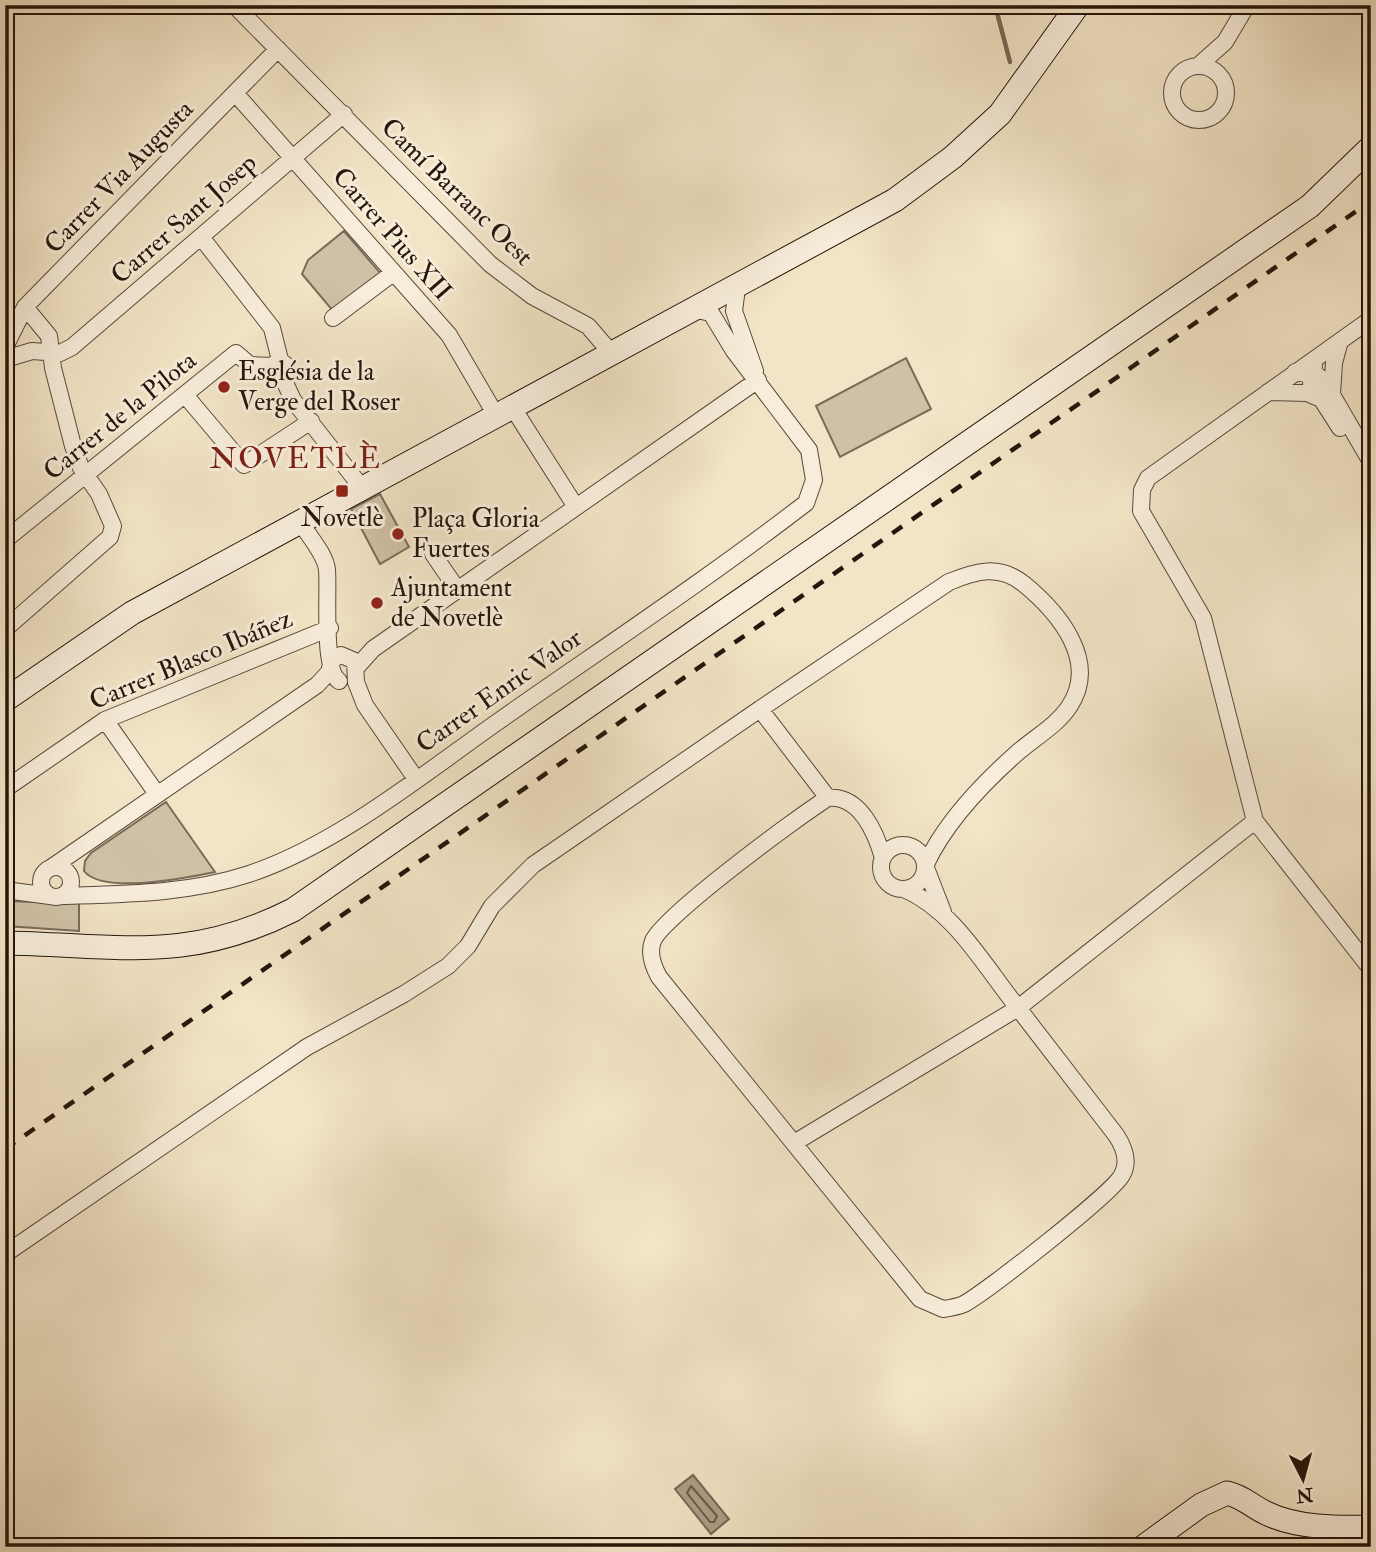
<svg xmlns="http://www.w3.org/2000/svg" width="1376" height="1552" font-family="'IM FELL Double Pica',serif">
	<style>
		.green { fill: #cfc1a6; stroke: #7a6b58; stroke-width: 2 }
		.water { fill: #ac9e86; stroke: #766755; stroke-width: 2 }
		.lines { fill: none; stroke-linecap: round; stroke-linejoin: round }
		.shore { stroke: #685a48; stroke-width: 2 }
		.stream { stroke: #766755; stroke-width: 4.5 }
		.street-casing { stroke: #58493a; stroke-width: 18 }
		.secondary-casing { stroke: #25150b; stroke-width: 25 }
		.street { stroke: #f7edda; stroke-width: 16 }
		.secondary { stroke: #f7edda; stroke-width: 23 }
		.rail { stroke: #25150b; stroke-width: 4.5; stroke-dasharray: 12 12; stroke-linecap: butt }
		.poi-dot { fill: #8f2418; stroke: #f7edda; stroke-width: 2.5 }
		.labels { text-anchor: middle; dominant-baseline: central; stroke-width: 6; stroke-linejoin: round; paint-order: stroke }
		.street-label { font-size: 26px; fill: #25150b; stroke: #f7edda }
		.poi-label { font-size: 26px; fill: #25150b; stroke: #f7edda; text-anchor: start }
		.quarter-label { font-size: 30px; letter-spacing: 2px; fill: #7a1f14; stroke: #f7edda }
	</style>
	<rect width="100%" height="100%" fill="#f2e4c6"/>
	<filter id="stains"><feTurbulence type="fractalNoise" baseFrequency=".00286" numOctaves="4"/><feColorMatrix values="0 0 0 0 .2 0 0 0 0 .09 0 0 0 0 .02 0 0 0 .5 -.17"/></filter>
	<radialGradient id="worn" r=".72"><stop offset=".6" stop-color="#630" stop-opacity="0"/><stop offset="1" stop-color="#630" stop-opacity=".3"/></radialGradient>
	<!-- green -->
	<path class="green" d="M344 231 382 275 333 311 302 274 308 260Z
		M906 358 931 409 840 457 816 406Z
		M380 494 409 547 380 564 351 509Z
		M166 802 215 872C186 878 103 895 84 871L85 861 91 853Z
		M5 901 79 903V931L5 926Z"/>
	<!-- water -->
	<path class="water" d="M693 1475 729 1519 711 1534 675 1489Z"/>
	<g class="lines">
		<!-- shore -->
		<path class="shore" d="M691 1486 717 1516 714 1522H710L687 1493Z"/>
		<!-- stream -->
		<path class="stream" d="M995 5 1010 62"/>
		<defs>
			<path id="street" d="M234 5 490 264 532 296 588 326 613 355
				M1172 93a27 27 0 1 1 54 0a27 27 0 1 1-54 0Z
				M1198 66 1225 42 1247 5
				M235 93 449 335 497 417
				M201 237 272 328 280 360 287 366 282 376
				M737 288 734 311 755 371
				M333 318 393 273
				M1371 319 1148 478 1142 490 1141 511 1203 618 1255 821 1371 969
				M5 347 25 307 278 49
				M5 359 32 351 60 353 72 347 344 114
				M1314 366 1311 383 1340 428
				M1295 372 1318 376 1324 381 1371 462
				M275 375 282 376 293 400 363 489
				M1268 392 1307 393 1321 399
				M1332 394 1334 363 1340 341
				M185 395 244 465 311 421
				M513 408 576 507
				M301 523C308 535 326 555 327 570 329 592 322 670 339 681
				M5 540 236 353 250 365 272 366 280 360
				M433 554 457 589
				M5 629 110 537 113 526 99 494 81 468 73 446 53 368 49 336 25 307
				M330 668 333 659 341 655 355 661 356 682 365 705 416 779
				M356 668 373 649 758 380
				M105 720 157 794
				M5 789 105 720 330 628
				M828 798 760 709 949 582C976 571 999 564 1024 584 1058 612 1100 661 1069 707 1056 726 1034 738 1017 753 982 784 946 821 926 864
				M881 867a22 22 0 1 1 44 0a22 22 0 1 1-44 0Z
				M883 858C876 833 860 795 828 798 800 815 661 918 653 941 648 953 653 966 659 977L920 1299 943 1309C950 1308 957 1307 964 1304 986 1292 1113 1193 1122 1175 1130 1161 1124 1147 1116 1135L1018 1008 1255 821
				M41 882a15 15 0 1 1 30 0a15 15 0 1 1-30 0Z
				M52 867 317 685 330 671
				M926 868 943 912
				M5 890 50 896
				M61 896C124 894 188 894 249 874 336 845 421 776 496 723 600 650 706 580 806 503L814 480 809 450 734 351 711 313 696 310
				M794 1143 1018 1008C985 967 954 910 904 889
				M5 1254 307 1047 404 994 448 966 468 946 492 906 533 865 760 709"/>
			<path id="secondary" d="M5 700 132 613 895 200 953 157 1000 114 1078 5
				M5 943C118 945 186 964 293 910L1310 206 1371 147
				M1143 1547 1201 1505 1227 1493C1244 1497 1251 1506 1266 1513 1296 1528 1338 1528 1371 1527"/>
		</defs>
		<!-- street casing -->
		<use href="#street" class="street-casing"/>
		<!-- secondary casing -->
		<use href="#secondary" class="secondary-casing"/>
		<!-- street -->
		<use href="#street" class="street"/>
		<!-- secondary -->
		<use href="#secondary" class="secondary"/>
		<!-- rail -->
		<path class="rail" d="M5 1149 1371 201"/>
	</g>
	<!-- markers -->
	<g class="poi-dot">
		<circle cx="224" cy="387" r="7"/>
		<rect x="335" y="484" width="14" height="14" rx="3.5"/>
		<circle cx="398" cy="534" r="7"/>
		<circle cx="377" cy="603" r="7"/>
	</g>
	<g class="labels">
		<!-- street labels -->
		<g class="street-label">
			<text transform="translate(119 177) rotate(-46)">Carrer Via Augusta</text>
			<text transform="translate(457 192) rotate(44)">Camí Barranc Oest</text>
			<text transform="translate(184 219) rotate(-41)">Carrer Sant Josep</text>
			<text transform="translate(392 234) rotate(49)">Carrer Pius XII</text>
			<text transform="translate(120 416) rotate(-39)">Carrer de la Pilota</text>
			<text transform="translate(191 660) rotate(-23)">Carrer Blasco Ibáñez</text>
			<text transform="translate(499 691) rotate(-35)">Carrer Enric Valor</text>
		</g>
		<!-- poi labels -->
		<g class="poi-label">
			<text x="238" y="372">Església de la<tspan x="238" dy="30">Verge del Roser</tspan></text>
			<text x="342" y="518" text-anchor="middle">Novetlè</text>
			<text x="412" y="519">Plaça Gloria<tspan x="412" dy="30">Fuertes</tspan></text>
			<text x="391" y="588">Ajuntament<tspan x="391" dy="30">de Novetlè</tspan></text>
		</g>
		<!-- quarter labels -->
		<g class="quarter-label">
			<text x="296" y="458">NOVETLÈ</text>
		</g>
	</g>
	<!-- margin -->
	<rect width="1376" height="1552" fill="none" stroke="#f2e4c6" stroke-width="28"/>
	<rect x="7" y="7" width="1362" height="1538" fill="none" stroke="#25150b" stroke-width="3.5"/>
	<rect x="14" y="14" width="1348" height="1524" fill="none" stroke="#25150b" stroke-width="2"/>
	<!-- north arrow -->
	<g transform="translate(1303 1479) rotate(174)" stroke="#f7edda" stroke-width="5" paint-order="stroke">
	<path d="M0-5L12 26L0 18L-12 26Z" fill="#25150b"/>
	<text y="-10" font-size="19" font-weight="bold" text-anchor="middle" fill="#25150b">N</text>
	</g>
	<rect width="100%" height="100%" filter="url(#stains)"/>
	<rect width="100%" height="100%" fill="url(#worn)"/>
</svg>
